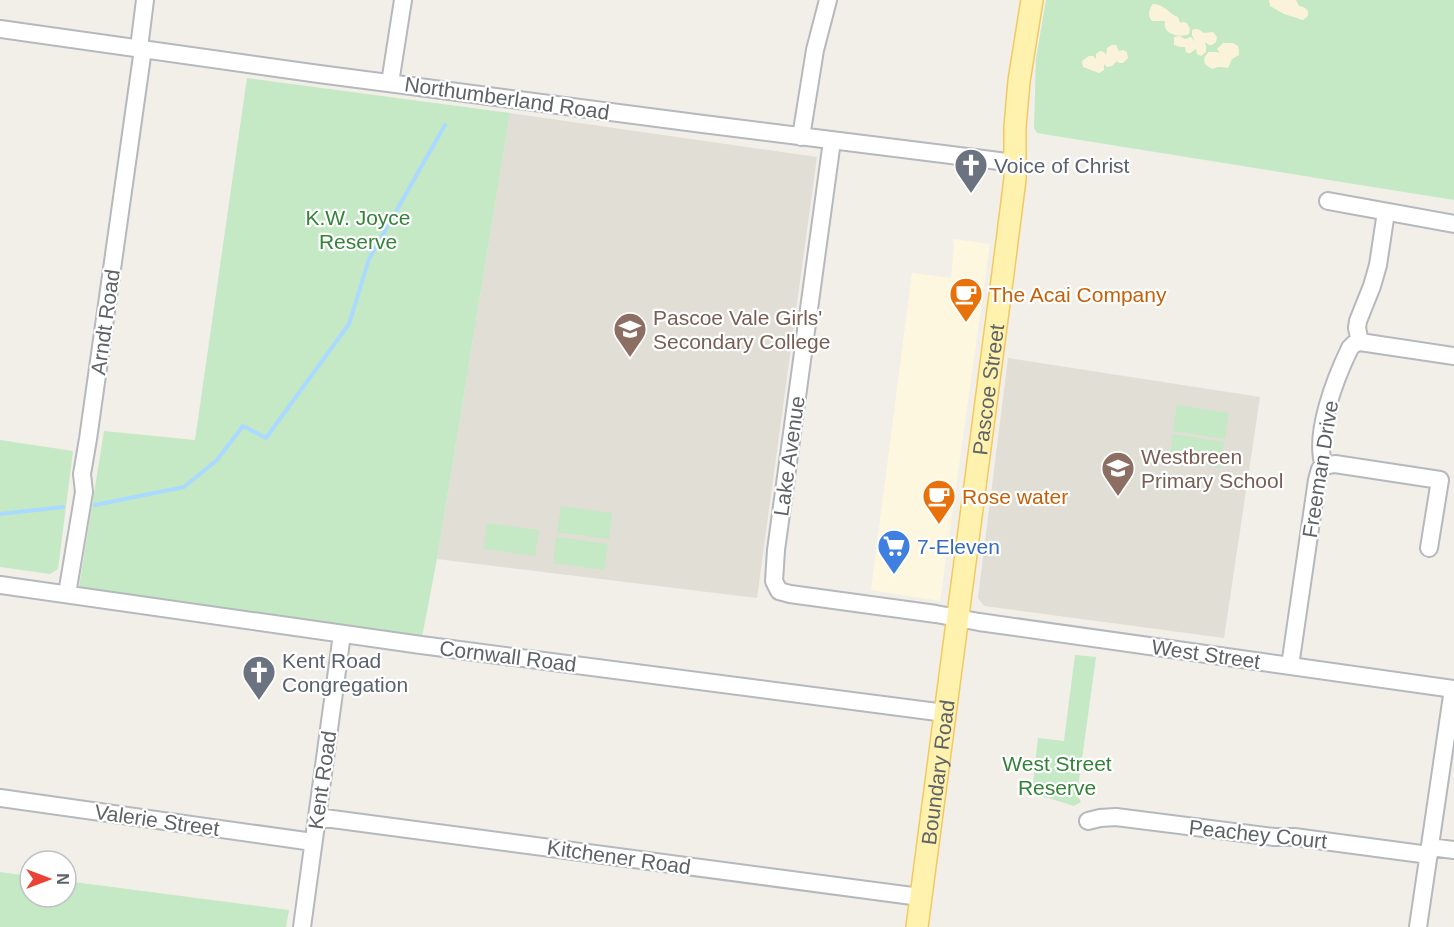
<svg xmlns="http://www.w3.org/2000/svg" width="1454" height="927" font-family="Arial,sans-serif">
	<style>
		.commercial { fill: #fef7e0 }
		.education { fill: #e1ded6 }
		.green { fill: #c5e8c5 }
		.sand { fill: #fbf3d9 }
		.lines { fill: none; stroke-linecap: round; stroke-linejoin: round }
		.stream { stroke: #aadaff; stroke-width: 4 }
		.minor-casing { stroke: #b5b8bc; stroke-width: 20 }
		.major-casing { stroke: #f2c960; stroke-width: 24 }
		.minor { stroke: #fff; stroke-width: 16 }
		.major { stroke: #fff2af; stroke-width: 21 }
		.labels { text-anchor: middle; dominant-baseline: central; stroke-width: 4.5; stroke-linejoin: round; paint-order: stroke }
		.street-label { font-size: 21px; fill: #5f6368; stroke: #fff }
		.worship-label { font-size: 21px; fill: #5b616d; stroke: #fff; text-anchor: start }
		.park-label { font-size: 21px; fill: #348238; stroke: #fff }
		.food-label { font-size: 21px; fill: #c56008; stroke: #fff; text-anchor: start }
		.education-label { font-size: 21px; fill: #785e54; stroke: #fff; text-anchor: start }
		.shop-label { font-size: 21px; fill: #366cbe; stroke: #fff; text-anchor: start }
	</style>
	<rect width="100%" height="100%" fill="#f1efe8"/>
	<!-- commercial -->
	<path class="commercial" d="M953 239 990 244 940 601 871 590 912 273 951 278 954 246Z"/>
	<!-- education -->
	<path class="education" d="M510 113 817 157 757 598 437 559Z
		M1008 358 1260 397 1224 638 984 606 978 598Z"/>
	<!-- green -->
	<path class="green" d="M1046 0H1454V200L1037 133 1034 128 1036 59Z
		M247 78 510 113 437 559 422 637 79 587 104 431 195 440Z
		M1177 405 1229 413 1225 439 1173 431Z
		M1173 434 1224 442 1220 468 1169 460Z
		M0 440 73 451 58 569 50 574 0 567Z
		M561 506 612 513 609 539 557 532Z
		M487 523 539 530 535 556 484 549Z
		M556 537 608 544 604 570 553 563Z
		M1075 655 1096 657 1077 795 1081 802 1074 806 1032 793 1038 738 1064 741Z
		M0 872 30 876V897H66V881L289 910 286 927H0Z"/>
	<!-- sand -->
	<path class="sand" d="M1269 0H1296L1299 6C1305 7 1309 9 1308 16L1303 20 1284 14 1270 6Z
		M1153 4C1163 3 1168 13 1178 17L1180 23 1183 22 1187 23 1190 29 1189 34C1180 38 1162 35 1165 21H1152C1147 15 1149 9 1153 4Z
		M1195 29H1198L1204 33 1213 32 1217 37 1216 42 1212 45H1209L1205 42 1206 46V52L1201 56 1197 54 1196 49C1192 51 1191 55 1186 52L1185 47H1180L1174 45V37L1180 36 1185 39 1191 37 1195 42 1192 35V30Z
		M1223 43H1233L1238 46 1239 50V55L1232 59 1228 68C1226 68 1224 67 1221 67 1212 66 1216 73 1205 64 1203 59 1205 55 1209 52H1216L1220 53 1217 49Z
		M1112 45H1116L1119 51 1123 50 1127 52 1128 58 1123 63H1119L1117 61 1112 66 1107 67 1104 64V70L1099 73 1083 67 1082 61 1089 56H1093L1096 59V54L1100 51 1104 52 1106 55 1107 48Z"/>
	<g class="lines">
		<!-- stream -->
		<path class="stream" d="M95 505 184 487 217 460 243 426 266 438 349 324 369 259 445 125
			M0 514 63 507"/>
		<defs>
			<path id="minor" d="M0 29 319 74 703 124 1015 163
				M139 48 145 0
				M390 83 403 0
				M801 137 815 50 828 0
				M832 141 776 550 774 581 779 591 790 594 936 614 979 622 1454 689
				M1328 201 1454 224
				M1360 342 1454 356
				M1324 466 1335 464 1440 480 1429 548
				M0 585 421 645 945 713
				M67 594 84 492 82 474 88 439 143 49
				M1290 666 1317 480 1320 469 1324 466C1313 434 1336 377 1350 348L1354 344 1360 342 1357 328 1358 321 1372 286 1378 265 1386 212
				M0 798 313 842
				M317 817 920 897
				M1088 821 1100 818 1116 817 1274 837H1294L1429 855
				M1430 847 1454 850
				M302 927 342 634
				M1418 927 1453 689"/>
			<g id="major">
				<path id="s1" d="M917 927 1003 273 1015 179V127L1019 81 1032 0"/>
			</g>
		</defs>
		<!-- minor casing -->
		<use href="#minor" class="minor-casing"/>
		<!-- major casing -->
		<use href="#major" class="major-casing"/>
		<!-- minor -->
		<use href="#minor" class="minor"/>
		<!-- major -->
		<use href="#major" class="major"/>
	</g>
	<!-- icons -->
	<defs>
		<symbol id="church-pin" viewBox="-11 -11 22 30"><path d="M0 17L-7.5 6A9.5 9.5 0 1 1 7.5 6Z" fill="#6b7280" stroke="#fff"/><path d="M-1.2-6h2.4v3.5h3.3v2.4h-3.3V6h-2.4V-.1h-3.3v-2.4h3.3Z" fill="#fff"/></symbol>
		<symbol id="cafe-pin" viewBox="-11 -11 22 30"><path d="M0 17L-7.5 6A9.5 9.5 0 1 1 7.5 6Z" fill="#e8710a" stroke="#fff"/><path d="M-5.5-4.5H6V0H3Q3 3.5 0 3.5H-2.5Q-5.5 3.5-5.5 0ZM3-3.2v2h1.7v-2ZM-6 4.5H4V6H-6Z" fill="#fff"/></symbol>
		<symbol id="school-pin" viewBox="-11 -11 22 30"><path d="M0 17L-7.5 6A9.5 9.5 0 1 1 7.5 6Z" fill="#8d6e63" stroke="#fff"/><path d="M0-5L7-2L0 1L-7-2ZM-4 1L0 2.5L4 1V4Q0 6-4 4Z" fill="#fff"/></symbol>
		<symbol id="supermarket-pin" viewBox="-11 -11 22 30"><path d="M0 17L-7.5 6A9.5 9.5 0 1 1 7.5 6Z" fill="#3f7fe0" stroke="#fff"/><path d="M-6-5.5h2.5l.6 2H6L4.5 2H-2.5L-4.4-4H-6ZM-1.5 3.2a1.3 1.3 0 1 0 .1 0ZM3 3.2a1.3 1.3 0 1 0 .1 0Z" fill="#fff"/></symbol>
	</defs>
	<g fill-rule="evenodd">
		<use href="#church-pin" x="952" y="146" width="38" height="52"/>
		<use href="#cafe-pin" x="947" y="275" width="38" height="52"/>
		<use href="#school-pin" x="611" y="310" width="38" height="52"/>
		<use href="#school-pin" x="1099" y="449" width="38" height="52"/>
		<use href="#cafe-pin" x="920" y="477" width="38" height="52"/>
		<use href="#supermarket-pin" x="875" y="527" width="38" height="52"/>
		<use href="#church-pin" x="240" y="653" width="38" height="52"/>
	</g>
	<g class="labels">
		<!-- street labels -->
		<g class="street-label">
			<text transform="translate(507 98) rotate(8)">Northumberland Road</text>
			<text transform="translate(105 322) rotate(-82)">Arndt Road</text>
			<text stroke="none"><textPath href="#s1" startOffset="542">Pascoe Street</textPath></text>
			<text transform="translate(789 456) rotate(-82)">Lake Avenue</text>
			<text transform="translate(1320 469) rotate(-81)">Freeman Drive</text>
			<text transform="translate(1206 654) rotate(8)">West Street</text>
			<text transform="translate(508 656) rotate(7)">Cornwall Road</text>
			<text stroke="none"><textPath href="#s1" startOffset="156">Boundary Road</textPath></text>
			<text transform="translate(322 780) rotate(-82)">Kent Road</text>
			<text transform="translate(157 820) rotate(8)">Valerie Street</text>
			<text transform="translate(1258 834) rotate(6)">Peachey Court</text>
			<text transform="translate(619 857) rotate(8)">Kitchener Road</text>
		</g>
		<!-- worship labels -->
		<g class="worship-label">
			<text x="994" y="165">Voice of Christ</text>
			<text x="282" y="660">Kent Road<tspan x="282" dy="24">Congregation</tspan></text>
		</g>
		<!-- park labels -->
		<g class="park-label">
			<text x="358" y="217">K.W. Joyce<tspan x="358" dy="24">Reserve</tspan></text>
			<text x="1057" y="763">West Street<tspan x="1057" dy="24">Reserve</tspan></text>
		</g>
		<!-- food labels -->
		<g class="food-label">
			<text x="989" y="294">The Acai Company</text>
			<text x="962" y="496">Rose water</text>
		</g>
		<!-- education labels -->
		<g class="education-label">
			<text x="653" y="317">Pascoe Vale Girls'<tspan x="653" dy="24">Secondary College</tspan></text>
			<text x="1141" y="456">Westbreen<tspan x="1141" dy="24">Primary School</tspan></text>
		</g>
		<!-- shop labels -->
		<g class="shop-label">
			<text x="917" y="546">7-Eleven</text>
		</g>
	</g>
	<!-- north arrow -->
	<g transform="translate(48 879) rotate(90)"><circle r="28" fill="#ffffff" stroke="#bfc1c3" stroke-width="1.5"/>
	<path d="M0-4.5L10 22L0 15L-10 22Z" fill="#ea4335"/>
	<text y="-9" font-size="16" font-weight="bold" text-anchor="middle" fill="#5f6368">N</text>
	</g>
</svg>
